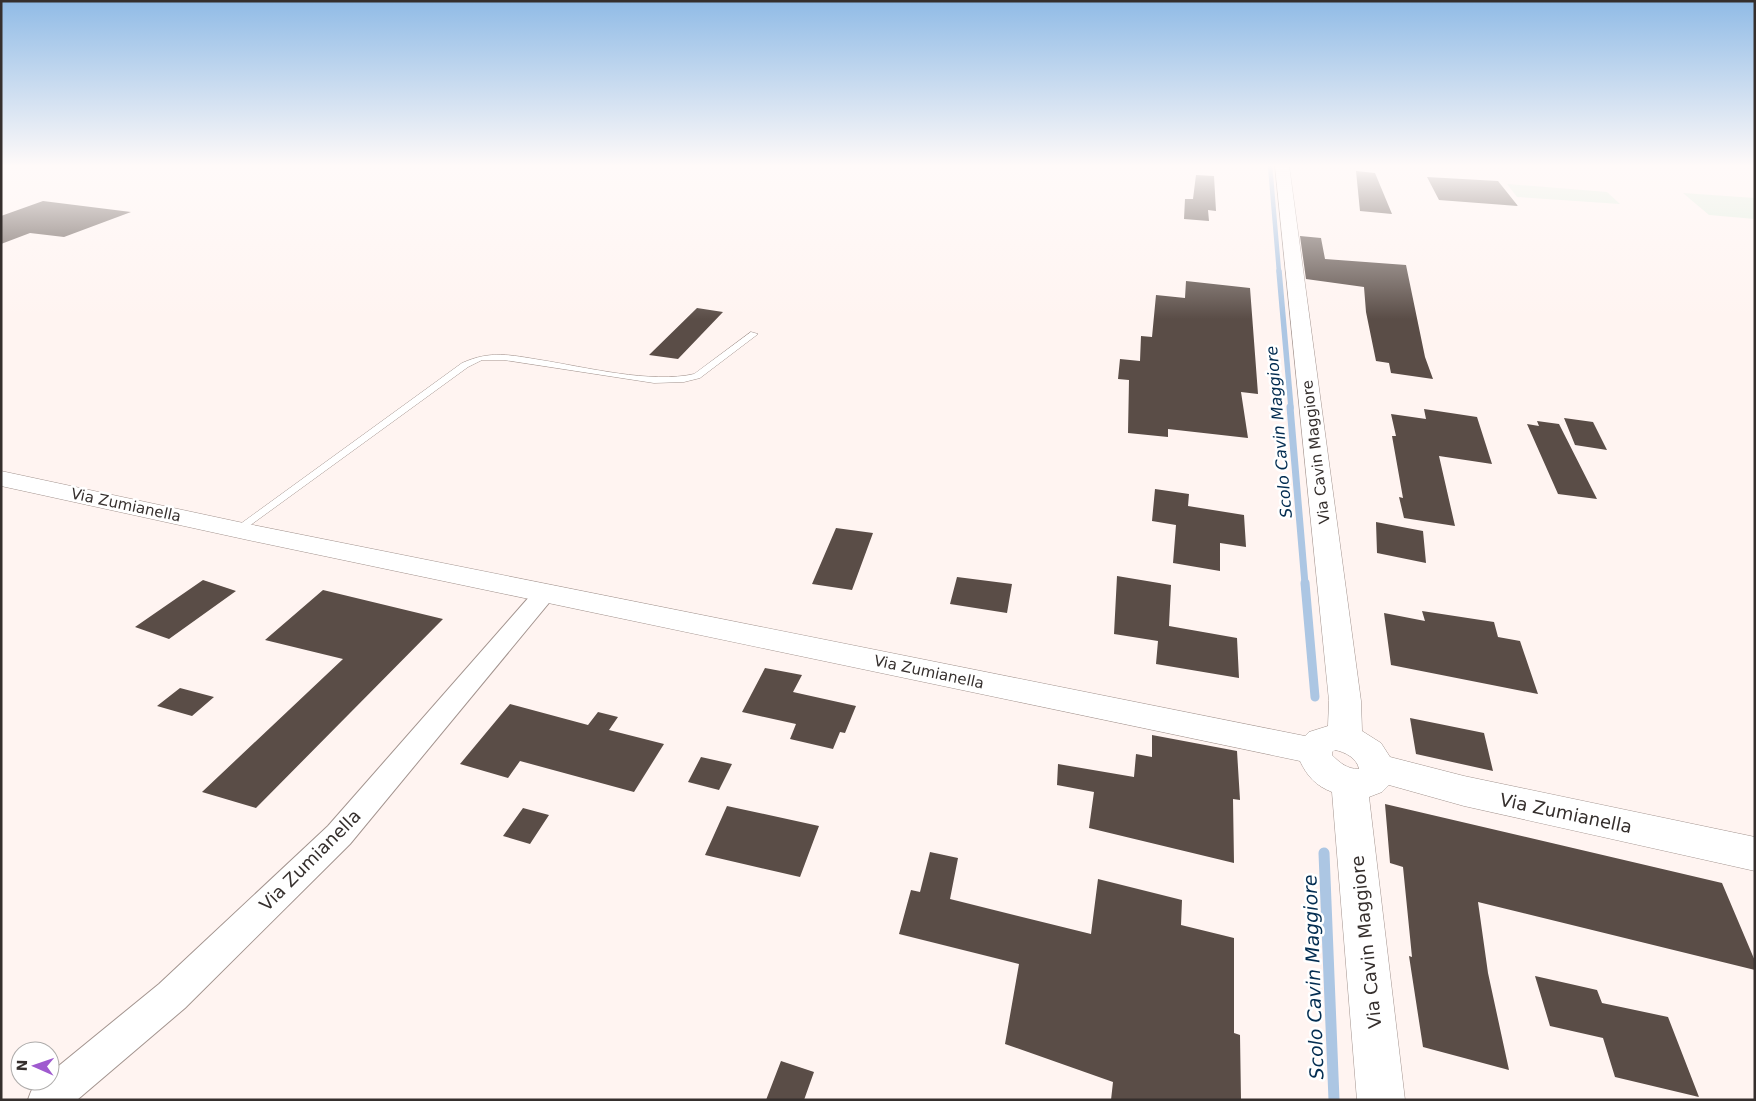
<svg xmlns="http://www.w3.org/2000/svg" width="1756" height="1101" font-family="'DejaVu Sans',sans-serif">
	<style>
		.green { fill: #ded }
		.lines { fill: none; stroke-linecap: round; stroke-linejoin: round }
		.stream-far4 { stroke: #acc6e3; stroke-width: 4.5 }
		.stream-far3 { stroke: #acc6e3; stroke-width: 5.5 }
		.stream-far2 { stroke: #acc6e3; stroke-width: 7 }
		.stream-far1 { stroke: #acc6e3; stroke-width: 9 }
		.stream { stroke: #acc6e3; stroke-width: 11 }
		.building { fill: #5a4d47 }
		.lane-casing { stroke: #a3948f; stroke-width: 1 }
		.street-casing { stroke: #a3948f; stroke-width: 2 }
		.secondary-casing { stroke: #a3948f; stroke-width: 1 }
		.lane { fill: #fff; fill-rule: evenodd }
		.street { fill: #fff; fill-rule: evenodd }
		.secondary { fill: #fff; fill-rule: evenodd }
		.labels { text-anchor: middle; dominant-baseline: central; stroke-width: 5; stroke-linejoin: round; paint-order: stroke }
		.street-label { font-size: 15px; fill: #352f2d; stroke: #fff }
		.water-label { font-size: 16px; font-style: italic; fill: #032d51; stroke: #fff }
		.near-street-label { font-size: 18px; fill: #352f2d; stroke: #fff }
		.near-water-label { font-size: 19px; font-style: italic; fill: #032d51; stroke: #fff }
	</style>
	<rect width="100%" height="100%" fill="#fff4f1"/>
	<!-- green -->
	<path class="green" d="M1507 184 1607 192 1620 204 1517 197Z
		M1683 193 1755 198V219L1709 215Z"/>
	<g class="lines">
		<!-- stream-far4 -->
		<path class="stream-far4" d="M1270 165 1279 272"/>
		<!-- stream-far3 -->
		<path class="stream-far3" d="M1279 271 1291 408"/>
		<!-- stream-far2 -->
		<path class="stream-far2" d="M1290 407 1305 584"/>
		<!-- stream-far1 -->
		<path class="stream-far1" d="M1305 583 1315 697"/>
		<!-- stream -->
		<path class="stream" d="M1324 853 1334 1100"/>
	</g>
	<!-- building -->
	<path class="building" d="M1356 171 1375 173 1392 214 1360 211Z
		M1196 175 1214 176 1216 211 1208 210 1209 221 1184 219 1185 199H1193Z
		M1427 177 1498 181 1518 206 1439 200Z
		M43 201 131 212 64 237 30 233 1 244V216Z
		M1300 236 1321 238 1325 259 1406 265 1425 357 1433 379 1391 373 1389 363 1376 361 1366 312 1364 287 1306 279Z
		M1186 281 1250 288 1258 394 1241 392 1248 438 1168 429V437L1128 433 1129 380 1118 379 1120 359 1140 361 1141 336 1152 337 1156 295 1185 298Z
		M697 308 723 312 678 359 649 355Z
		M1424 409 1477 417 1492 464 1439 456 1455 526 1404 518 1399 497 1403 498 1392 436H1396L1391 414 1426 419Z
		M1564 418 1593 422 1607 450 1575 445Z
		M1537 421 1559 424 1597 499 1558 494 1527 424 1539 426Z
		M1155 489 1189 494 1188 506 1244 515 1246 547 1220 543V571L1173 563 1176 525 1152 521Z
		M1376 522 1423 531 1426 563 1377 553Z
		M836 528 873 533 852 590 812 584Z
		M1117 576 1171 585 1169 626 1237 638 1239 678 1156 664 1158 641 1114 634Z
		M957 577 1012 584 1007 613 950 604Z
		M203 580 236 591 169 639 135 627Z
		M323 590 443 619 256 808 202 792 343 659 265 640Z
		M1422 611 1494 622 1498 637 1520 641 1538 694 1391 665 1384 613 1425 621Z
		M765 668 802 675 793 692 856 706 845 733 840 732 833 749 790 739 796 724 742 712Z
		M180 688 214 697 192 716 157 706Z
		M510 704 588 725 598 712 618 717 609 730 664 744 634 792 520 761 508 778 460 764Z
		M1410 718 1484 733 1493 771 1416 754Z
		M1152 735 1237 751 1240 800 1233 799 1234 863 1089 828 1094 792 1057 785 1058 764 1134 777 1136 754 1152 757Z
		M701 757 732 764 719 790 688 782Z
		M1385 804 1722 883 1755 961V970L1478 902 1488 973 1509 1070 1423 1047 1409 956 1412 957 1403 867 1390 863Z
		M727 806 819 826 800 877 705 855Z
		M523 808 549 815 530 844 503 836Z
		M930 852 958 858 950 899 1091 934 1098 879 1182 900 1181 925 1234 938V1033L1240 1035 1241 1100H1111L1113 1082 1005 1044 1019 964 899 934 911 890 920 892Z
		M1535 976 1597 990 1602 1003 1668 1017 1699 1097 1615 1077 1603 1038 1550 1026Z
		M781 1061 814 1072 804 1100H766Z"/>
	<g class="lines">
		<defs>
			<path id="lane" d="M751 332 758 334 700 378 684 382 654 383 504 360H482L468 367 241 532H233L232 530 462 363C491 350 510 355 541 360 585 367 652 384 694 374Z"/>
			<path id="street" d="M545 585 553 588 557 593 553 598 350 844 185 1008 77 1100H28C33 1086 34 1081 50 1081V1073L159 984 328 826 537 588Z"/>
			<path id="secondary" d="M1275 165H1289L1361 701 1362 731 1381 743 1390 757 1464 776 1755 837V871L1464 806 1389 785 1382 792 1369 797 1405 1100H1357L1332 792C1316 786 1307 776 1300 761L248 540 1 486V471L248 524 1305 736 1309 732 1328 726 1329 701ZM1335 750C1345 752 1357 758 1359 769 1347 769 1340 763 1332 755V752Z"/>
		</defs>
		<!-- lane casing -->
		<use href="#lane" class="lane-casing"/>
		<!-- street casing -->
		<use href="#street" class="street-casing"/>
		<!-- secondary casing -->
		<use href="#secondary" class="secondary-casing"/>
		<!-- lane -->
		<use href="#lane" class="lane"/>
		<!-- street -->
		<use href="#street" class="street"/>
		<!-- secondary -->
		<use href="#secondary" class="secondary"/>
	</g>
	<!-- sky -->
	<linearGradient id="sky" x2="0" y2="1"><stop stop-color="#90bbe6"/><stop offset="0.52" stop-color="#fffaf9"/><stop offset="1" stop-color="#fffaf9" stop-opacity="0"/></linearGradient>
	<rect width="1756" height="319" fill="url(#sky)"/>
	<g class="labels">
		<!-- street labels -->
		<g class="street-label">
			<text transform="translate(1316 452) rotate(-97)">Via Cavin Maggiore</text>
			<text transform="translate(126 505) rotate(12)">Via Zumianella</text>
			<text transform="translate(929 672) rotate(12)">Via Zumianella</text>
		</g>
		<!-- water labels -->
		<g class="water-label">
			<text transform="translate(1279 432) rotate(-95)">Scolo Cavin Maggiore</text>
		</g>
		<!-- near-street labels -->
		<g class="near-street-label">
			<text transform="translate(1566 813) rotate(12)">Via Zumianella</text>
			<text transform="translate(310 860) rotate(-45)">Via Zumianella</text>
			<text transform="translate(1366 942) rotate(-96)">Via Cavin Maggiore</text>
		</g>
		<!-- near-water labels -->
		<g class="near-water-label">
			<text transform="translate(1313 977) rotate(-92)">Scolo Cavin Maggiore</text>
		</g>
	</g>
	<!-- border -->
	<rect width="1756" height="1101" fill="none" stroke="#352f2d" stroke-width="5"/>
	<!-- north arrow -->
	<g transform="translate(35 1066) rotate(272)"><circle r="24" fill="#ffffff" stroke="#aeacab"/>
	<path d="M0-4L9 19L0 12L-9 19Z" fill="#9f5acf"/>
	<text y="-8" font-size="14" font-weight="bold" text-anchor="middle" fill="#352f2d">N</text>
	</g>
</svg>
